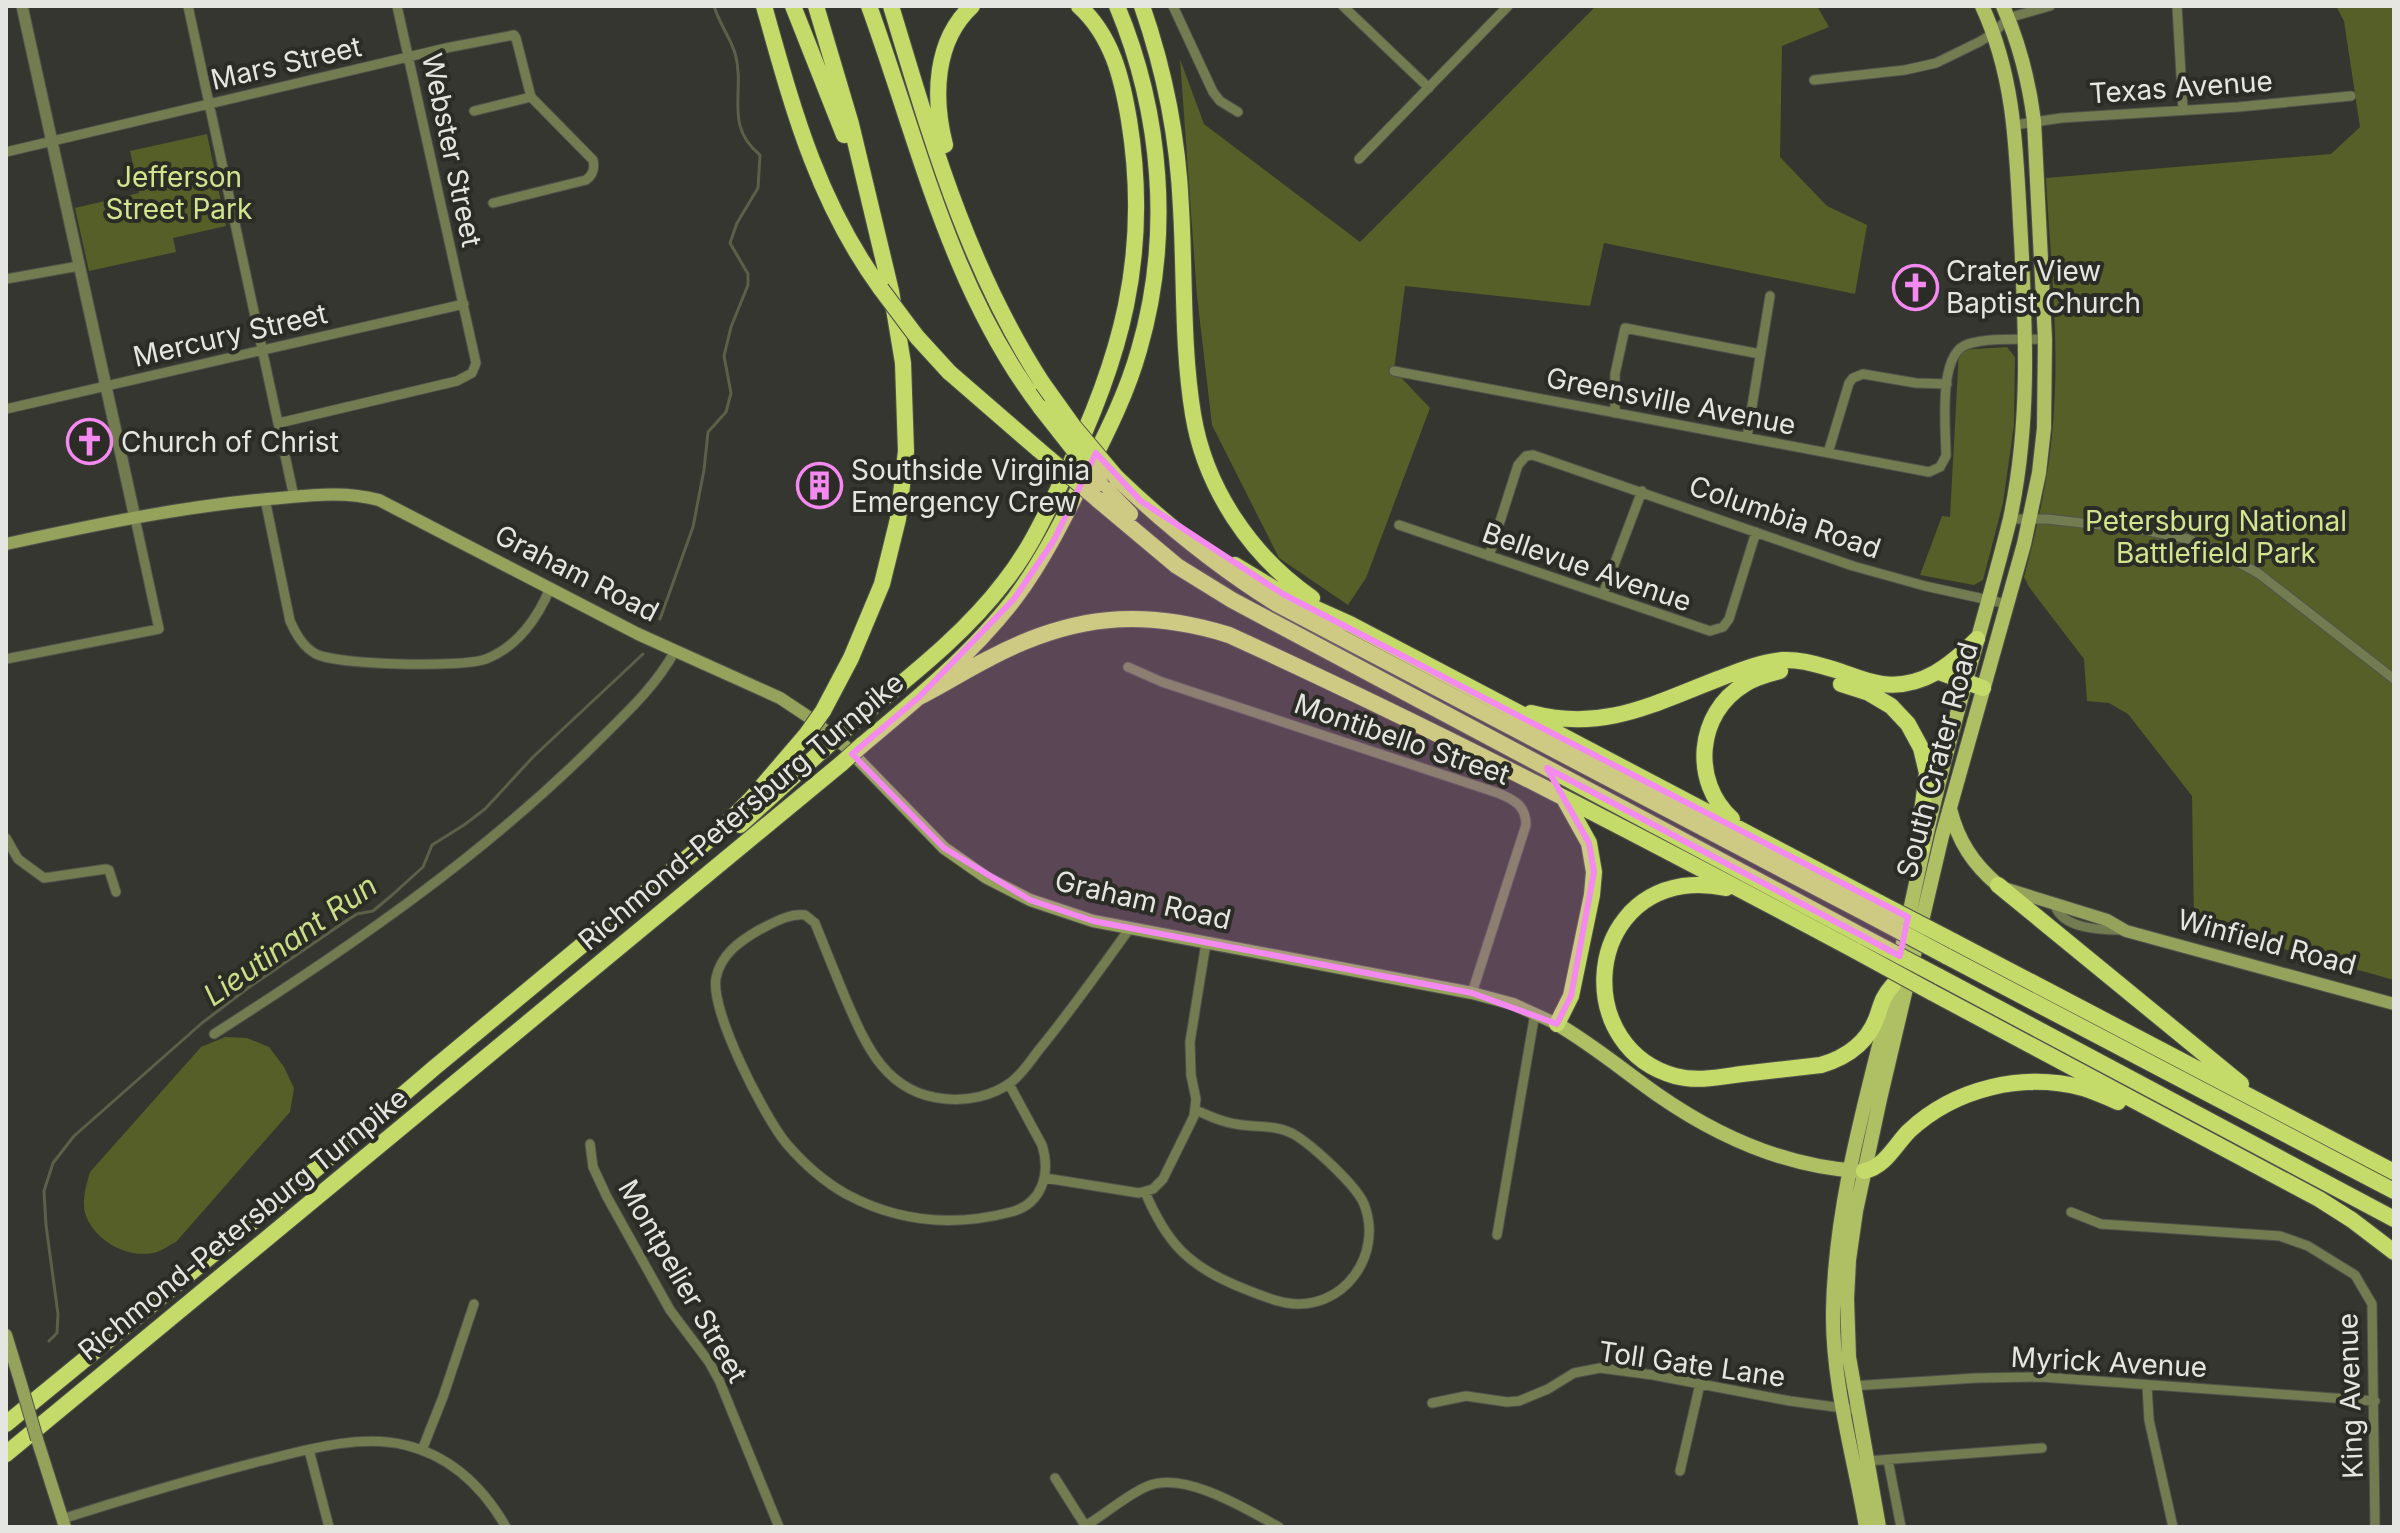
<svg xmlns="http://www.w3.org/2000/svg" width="2400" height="1533" font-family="Inter,sans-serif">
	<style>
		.green { fill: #555f27 }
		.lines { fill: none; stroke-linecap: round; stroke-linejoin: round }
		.stream { stroke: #5c6049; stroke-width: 3 }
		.minor-casing { stroke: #51524b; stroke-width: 11 }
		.tertiary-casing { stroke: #51524b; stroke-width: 13 }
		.secondary-casing { stroke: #51524b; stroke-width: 14 }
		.primary-casing { stroke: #51524b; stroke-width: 16 }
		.motorway-casing { stroke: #51524b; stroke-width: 18 }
		.minor { stroke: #727c50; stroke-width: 9 }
		.tertiary { stroke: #727c50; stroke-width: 11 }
		.secondary { stroke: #94a25c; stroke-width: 12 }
		.primary { stroke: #aec063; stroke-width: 14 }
		.motorway { stroke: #c5db69; stroke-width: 16 }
		.secondary-bridge-casing { stroke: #51524b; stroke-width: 14; stroke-linecap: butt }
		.motorway-bridge-casing { stroke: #51524b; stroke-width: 18; stroke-linecap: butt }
		.secondary-bridge { stroke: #94a25c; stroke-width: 12 }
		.motorway-bridge { stroke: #c5db69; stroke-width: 16 }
		.marked { fill: #f489f0; fill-opacity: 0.2; stroke: #f489f0; stroke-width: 6; stroke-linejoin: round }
		.labels { text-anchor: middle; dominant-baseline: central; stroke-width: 8; stroke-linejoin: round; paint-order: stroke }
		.street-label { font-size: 28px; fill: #e5e6e1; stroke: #2b2c25 }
		.park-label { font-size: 28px; fill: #d2e48e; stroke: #2b2c25 }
		.poi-label { font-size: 28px; fill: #e5e6e1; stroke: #2b2c25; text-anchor: start }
		.water-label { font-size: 30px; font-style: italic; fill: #cadd87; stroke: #2b2c25 }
	</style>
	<rect width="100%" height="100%" fill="#35362f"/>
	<!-- green -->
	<path class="green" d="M1596 6H1817L1829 27 1782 46 1780 157 1827 206 1867 225 1855 294 1604 243 1590 306 1405 286 1394 370 1430 408 1366 578 1348 605 1279 558 1212 425 1197 296 1180 59 1204 124 1360 242Z
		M2336 6H2394V980L2194 924 2192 796 2128 714 2109 703 2087 701 2084 659 2029 587 2024 577C2039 522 2051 466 2054 409 2059 332 2050 254 2046 178L2331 154 2360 127 2344 21Z
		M207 134 226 226 173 238 176 252 89 271 75 208 139 193 130 151Z
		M2007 347 2015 357 2014 425 2003 503 1983 580 1974 585 1920 575 1942 516 1950 517 1959 350Z
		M225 1037 247 1038 269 1047 284 1067 294 1088 290 1112 176 1242C169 1245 161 1252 153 1253 126 1258 96 1241 86 1216 81 1202 86 1186 90 1172L201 1047Z"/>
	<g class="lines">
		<!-- stream -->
		<path class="stream" d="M660 619 693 527 704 470 708 432 726 412 731 393 724 356 731 327 748 285V274L730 243 737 223 758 188 760 155C723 125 746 91 735 53 730 37 719 23 714 6
			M49 1341 57 1333 58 1314 46 1225 44 1191 53 1163 74 1136 202 1023 248 988 343 923 357 914 373 911 391 896 423 867 432 845 464 825 485 809 533 757 643 654"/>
		<defs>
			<path id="minor" d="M188 6 294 497
				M1173 6 1213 92 1220 101 1238 112
				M1343 6 1429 88
				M2177 6 2183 110
				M1814 80 1905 70 1936 63 1979 42 1994 33 2008 18 2050 6
				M474 111 531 97 593 160C595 169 593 175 586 180L493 203
				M2015 125 2061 118 2238 107 2351 96
				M6 152 446 48 514 35 516 38 531 97
				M1359 159 1508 6
				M6 279 79 266
				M1394 371 1929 472 1940 467 1946 456C1946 429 1937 353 1968 344 1989 337 2022 340 2045 339
				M6 409 464 304
				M1615 413V374L1625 328 1760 354
				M279 423 457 381 472 373 476 363 397 6
				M1747 437 1770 296
				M1828 453 1849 383 1853 378 1863 374 1916 383 1947 384
				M265 499 290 621C296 634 303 647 316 654 338 665 463 668 486 659 517 647 538 618 550 588
				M2010 519H2047L2144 530 2188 539 2213 549 2258 573 2394 679
				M1399 525 1710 631 1723 627 1729 619 1756 532
				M1489 556 1518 465 1526 456 1533 455 1853 566 1925 586 2007 604
				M1603 594 1642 491
				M6 659 159 629 135 518
				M1128 667 1162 682 1498 793C1515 800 1526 806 1526 825L1472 993
				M6 838 18 859 44 878 106 869 109 870 116 892
				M2055 905C2062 929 2101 930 2122 930
				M214 1034C347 949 479 859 592 747 622 717 654 689 675 651
				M1009 1084 1042 1145C1051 1174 1042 1204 1011 1212 954 1227 898 1222 846 1194 823 1181 803 1163 786 1143 764 1116 710 1011 716 978 721 954 740 941 759 930 773 923 789 913 805 915L815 923C825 948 835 973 845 997 866 1046 886 1094 946 1099 968 1101 992 1096 1010 1083 1023 1074 1032 1058 1042 1046 1073 1008 1101 968 1130 928
				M590 1144 593 1167 607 1197 670 1310 709 1362 719 1380 779 1527
				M1045 1178 1139 1193 1153 1189 1163 1179 1194 1116 1196 1099 1191 1075 1190 1042 1206 943
				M1145 1192C1166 1241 1186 1264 1235 1285 1252 1292 1270 1300 1287 1303 1343 1312 1384 1255 1364 1204 1356 1185 1313 1146 1295 1135 1277 1124 1256 1128 1236 1124 1222 1122 1209 1116 1196 1110
				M2071 1212 2101 1224 2280 1236 2308 1246 2355 1275 2372 1304 2375 1527
				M1497 1235 1535 1013
				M1851 1386 1976 1378 2041 1377 2375 1401
				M2147 1386 2149 1420 2173 1527
				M1432 1403 1466 1396 1507 1402 1519 1401 1548 1389 1574 1373 1600 1368 1653 1375 1790 1401 1858 1410
				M309 1450 329 1527
				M422 1450 443 1397 474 1304
				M1888 1460 1901 1527
				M1867 1461 2042 1448
				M1680 1471 1700 1384
				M1055 1478 1086 1527
				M62 1519C128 1498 194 1478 261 1461 306 1450 359 1434 405 1445 451 1456 483 1487 506 1527
				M1085 1526C1106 1514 1126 1495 1148 1486 1185 1471 1246 1509 1279 1527"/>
			<path id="tertiary" d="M22 6 135 518"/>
			<path id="secondary" d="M6 544C93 525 180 507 268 499 305 496 342 490 379 500L638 634 780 698 807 716 846 747 944 848 987 878 1030 900 1093 921 1472 993 1513 1004 1557 1024
				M2007 889 2107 920 2126 931 2394 1004
				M6 1335 21 1384
				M37 1439 65 1527"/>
			<path id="primary" d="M1950 809C1958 841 1973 864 1998 885
				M1557 1024C1593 1045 1624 1071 1658 1095 1717 1136 1785 1166 1857 1171
				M1866 1527C1854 1456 1832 1384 1833 1311 1835 1206 1865 1103 1890 1002 1908 925 1922 847 1942 771 1963 687 1989 603 2010 519 2030 425 2026 335 2021 239 2016 157 2017 82 1982 6
				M1879 1527 1849 1357 1847 1299 1849 1260 1856 1211 1880 1099 1942 836 2024 544 2039 473 2044 428 2045 339 2034 121C2029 81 2019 43 2003 6"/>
			<path id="motorway" d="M764 6C793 109 817 201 881 289
				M793 6 844 135
				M816 6 851 124 891 291 903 363 906 451 898 519 882 584 851 658 823 711
				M869 6C919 144 951 290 1041 408
				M891 6C931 138 967 267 1043 384
				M1142 6C1165 72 1178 138 1181 208 1185 277 1182 347 1193 414 1205 488 1251 556 1312 598
				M945 145C933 98 934 41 972 6
				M949 372 1039 450
				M1116 477C1166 525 1218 567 1277 604L1873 917
				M1100 483 1130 514
				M1097 499 1177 566 1232 600 1864 937
				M1235 565 1283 594 1350 624 1880 903
				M1939 672 1983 688
				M1841 684 1869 693 1891 706 1908 724 1921 748 1927 773 1920 828 1922 848
				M919 697C943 685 966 670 990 658 1071 615 1142 608 1229 635 1442 732 1650 841 1856 951
				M1531 713C1603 732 1653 704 1718 679 1739 671 1760 662 1782 660 1801 659 1818 665 1836 670 1851 675 1866 682 1882 684 1922 689 1951 665 1977 639
				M846 729C901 683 962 638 1005 581 1029 551 1045 516 1062 481 1121 361 1151 255 1129 120 1122 78 1112 36 1079 6
				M862 745C916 700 972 654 1015 598 1044 559 1065 516 1087 472 1107 432 1127 393 1139 350 1172 237 1162 114 1117 6
				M1732 819C1691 782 1696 713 1745 684 1756 677 1768 674 1780 671
				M740 825 825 748
				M1998 885 2241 1084
				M1726 888C1712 885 1698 884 1683 886 1582 902 1577 1049 1675 1076 1697 1082 1720 1077 1742 1074 1768 1071 1795 1068 1821 1065 1848 1057 1869 1042 1878 1014 1882 1001 1884 995 1893 985
				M1953 941 2394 1172
				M1946 956 2394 1191
				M1938 976 2394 1219
				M1931 992 2319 1199 2352 1220 2394 1252
				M1557 1024 1571 996 1592 895 1594 872 1589 843 1565 800
				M1864 1171C1885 1167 1895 1145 1909 1131 1955 1088 2023 1072 2083 1088 2095 1092 2107 1097 2118 1102
				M6 1424 295 1187 434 1068 716 834 752 798 806 735
				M6 1454 842 763"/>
		</defs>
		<!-- minor casing -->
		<use href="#minor" class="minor-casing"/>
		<!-- tertiary casing -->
		<use href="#tertiary" class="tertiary-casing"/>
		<!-- secondary casing -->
		<use href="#secondary" class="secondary-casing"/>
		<!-- primary casing -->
		<use href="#primary" class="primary-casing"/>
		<!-- motorway casing -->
		<use href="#motorway" class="motorway-casing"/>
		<!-- minor -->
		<use href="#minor" class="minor"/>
		<!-- tertiary -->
		<use href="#tertiary" class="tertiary"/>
		<!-- secondary -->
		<use href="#secondary" class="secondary"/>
		<!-- primary -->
		<use href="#primary" class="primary"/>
		<!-- motorway -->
		<use href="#motorway" class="motorway"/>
		<defs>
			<path id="secondary-bridge" d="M21 1384 37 1439"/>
			<path id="motorway-bridge" d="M881 289 917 337 949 372
				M1043 384 1073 426 1116 477
				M1041 408 1100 483
				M1039 450 1097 499
				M806 735 823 711
				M825 748 846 729
				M842 763 862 745
				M1880 903 1953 941
				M1873 917 1946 956
				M1864 937 1938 976
				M1856 951 1931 992"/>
		</defs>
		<!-- secondary-bridge casing -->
		<use href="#secondary-bridge" class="secondary-bridge-casing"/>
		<!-- motorway-bridge casing -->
		<use href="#motorway-bridge" class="motorway-bridge-casing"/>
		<!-- secondary-bridge -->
		<use href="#secondary-bridge" class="secondary-bridge"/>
		<!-- motorway-bridge -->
		<use href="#motorway-bridge" class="motorway-bridge"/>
	</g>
	<!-- marked area -->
	<path class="marked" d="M1096 453 1141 501 1283 594 1908 917 1900 956 1547 768 1589 843 1594 872 1571 996 1557 1024 1472 993 1093 921 1030 900 944 848 852 754 919 697 1014 599 1054 540Z"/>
	<!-- icons -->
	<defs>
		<symbol id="church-ring" viewBox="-11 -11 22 22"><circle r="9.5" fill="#2b2c25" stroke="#f489f0" stroke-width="1.5"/><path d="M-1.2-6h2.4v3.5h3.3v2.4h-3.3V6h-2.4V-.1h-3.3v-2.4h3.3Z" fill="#f489f0"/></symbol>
		<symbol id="building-ring" viewBox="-11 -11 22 22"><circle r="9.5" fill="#2b2c25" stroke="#f489f0" stroke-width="1.5"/><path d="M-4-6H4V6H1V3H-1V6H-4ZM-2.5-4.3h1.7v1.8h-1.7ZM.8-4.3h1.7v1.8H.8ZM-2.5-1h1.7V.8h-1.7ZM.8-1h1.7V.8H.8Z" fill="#f489f0"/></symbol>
	</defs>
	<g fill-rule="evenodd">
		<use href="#church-ring" x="1890" y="262" width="51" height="51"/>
		<use href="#church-ring" x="64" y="416" width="51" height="51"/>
		<use href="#building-ring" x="794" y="460" width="51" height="51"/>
	</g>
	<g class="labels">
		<!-- street labels -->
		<g class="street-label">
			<text transform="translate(286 63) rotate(-13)">Mars Street</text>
			<text transform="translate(2181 87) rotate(-4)">Texas Avenue</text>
			<text transform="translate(452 150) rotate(78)">Webster Street</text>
			<text transform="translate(230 335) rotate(-13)">Mercury Street</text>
			<text transform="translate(1671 401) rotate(11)">Greensville Avenue</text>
			<text transform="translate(1785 517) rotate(19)">Columbia Road</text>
			<text transform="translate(1587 567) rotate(19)">Bellevue Avenue</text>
			<text transform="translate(577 573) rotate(27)">Graham Road</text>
			<text transform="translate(1402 739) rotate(19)">Montibello Street</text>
			<text transform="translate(1937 760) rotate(-75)">South Crater Road</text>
			<text transform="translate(741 811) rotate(-40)">Richmond-Petersburg Turnpike</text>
			<text transform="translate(1143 900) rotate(13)">Graham Road</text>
			<text transform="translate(2267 942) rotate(15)">Winfield Road</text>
			<text transform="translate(243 1224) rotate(-39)">Richmond-Petersburg Turnpike</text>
			<text transform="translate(683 1281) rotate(60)">Montpelier Street</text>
			<text transform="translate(2109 1362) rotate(3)">Myrick Avenue</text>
			<text transform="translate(1692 1364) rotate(8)">Toll Gate Lane</text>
			<text transform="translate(2350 1396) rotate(-92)">King Avenue</text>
		</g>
		<!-- park labels -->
		<g class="park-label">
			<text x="179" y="177">Jefferson<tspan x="179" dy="32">Street Park</tspan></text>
			<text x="2216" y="521">Petersburg National<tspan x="2216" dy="32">Battlefield Park</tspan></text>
		</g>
		<!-- poi labels -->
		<g class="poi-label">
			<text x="1946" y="271">Crater View<tspan x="1946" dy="32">Baptist Church</tspan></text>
			<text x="121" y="442">Church of Christ</text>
			<text x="851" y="470">Southside Virginia<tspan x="851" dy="32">Emergency Crew</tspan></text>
		</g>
		<!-- water labels -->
		<g class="water-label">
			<text transform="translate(290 940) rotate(-35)">Lieutinant Run</text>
		</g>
	</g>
	<!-- border -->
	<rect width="2400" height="1533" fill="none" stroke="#e5e6e1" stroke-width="16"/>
</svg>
